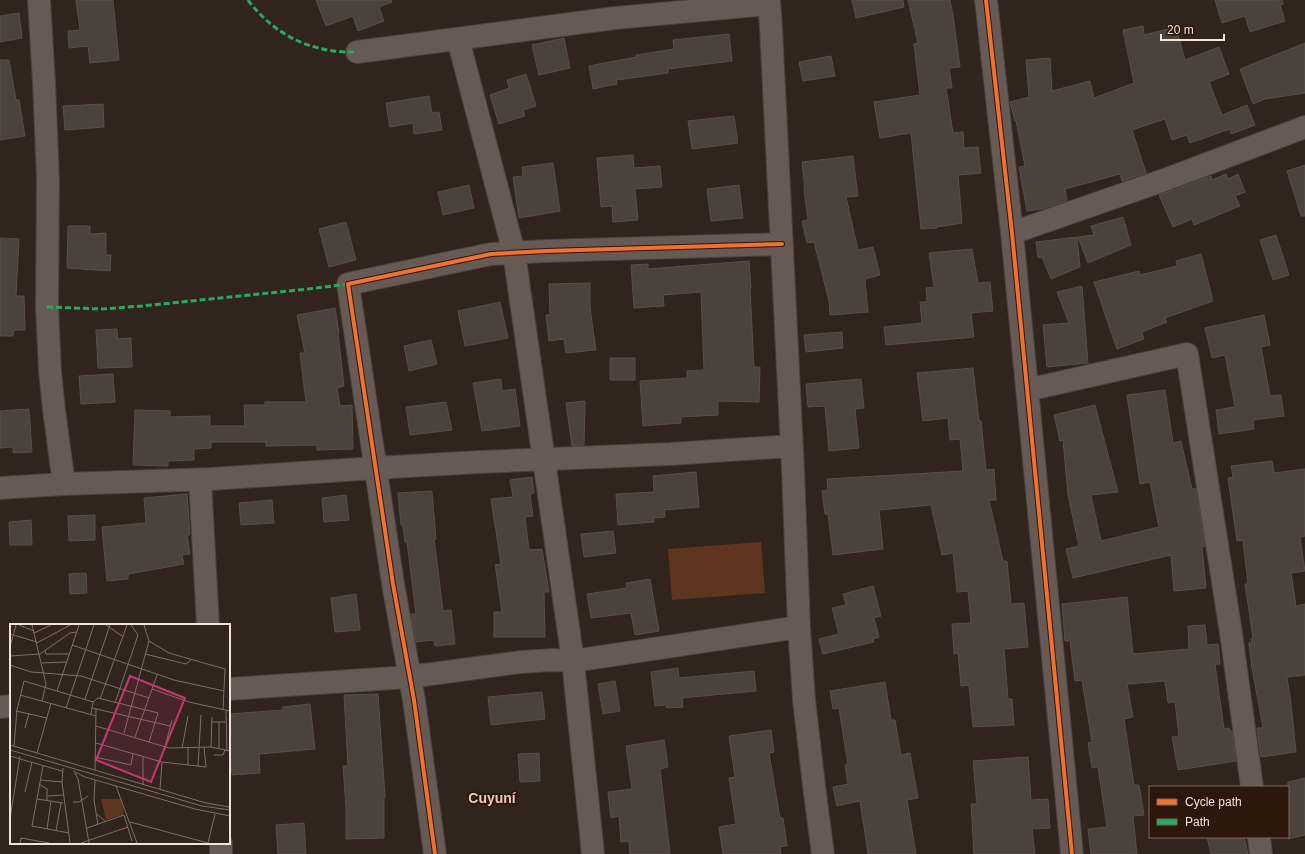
<svg xmlns="http://www.w3.org/2000/svg" width="1305" height="854" font-family="Helvetica,sans-serif">
	<style>
		.green { fill: #5f3520 }
		.building { fill: #4c423c; stroke: #5a4e49 }
		.lines { fill: none; stroke-linecap: round; stroke-linejoin: round }
		.minor-casing { stroke: #4b403b; stroke-width: 24 }
		.minor { stroke: #655a54; stroke-width: 22 }
		.quiet { stroke: #26ab63; stroke-width: 3; stroke-dasharray: 6 3; stroke-linecap: butt }
		.cycleway-casing { stroke: #2d170c; stroke-width: 6 }
		.cycleway { stroke: #ef722f; stroke-width: 4 }
		.labels { text-anchor: middle; dominant-baseline: central; stroke-width: 3.5; stroke-linejoin: round; paint-order: stroke }
		.district-label { font-size: 14px; font-weight: bold; fill: #eacbbc; stroke: #2d170c }
		.inset-road { fill: none; stroke: #7e7069; stroke-width: 1 }
		.view { fill: #c9366e; fill-opacity: 0.15; stroke: #c9366e; stroke-width: 2 }
		.inset-edge { fill: none; stroke: #f2e2da; stroke-width: 2 }
	</style>
	<rect width="100%" height="100%" fill="#30241d"/>
	<!-- green -->
	<path class="green" d="M761 542 765 593 672 600 668 549Z"/>
	<!-- building -->
	<path class="building" d="M76 0H113L119 60 90 63 88 46 69 48 68 31 80 30Z
		M316 0H391L392 2 379 7 384 21 358 31 353 16 326 26Z
		M852 0H903L904 7 856 18Z
		M908 0H950L953 15 960 67 949 68 952 88H946L953 133 963 132 964 148 978 147 981 173 958 175 962 223 937 227V228L921 229 911 133 880 138 874 102 920 95 914 44 918 43Z
		M1215 0H1282L1283 4 1280 5 1285 21 1250 32 1245 16 1222 23Z
		M19 13 22 38 0 42V16Z
		M1143 26 1144 35 1176 27 1185 60 1219 47 1229 74 1209 82 1222 115 1247 105 1255 125 1231 134 1230 129 1190 143 1187 135 1172 140 1165 119 1132 130 1146 173 1122 181 1120 174 1065 189 1067 201 1042 209 1027 211 1019 167 1025 166 1016 121H1015L1010 102 1029 97 1026 60 1050 58 1052 91 1090 81 1094 98 1134 83 1123 30Z
		M729 34 732 61 668 69V73L616 80 617 84 593 89 589 66 636 57V55L674 49 673 40Z
		M564 38 570 68 539 75 532 45Z
		M1305 43V93L1265 99 1253 104 1240 69Z
		M831 56 835 76 803 81 799 62Z
		M0 60H9L16 100H19L25 136 0 140Z
		M526 74 536 106 523 110 525 116 499 124 490 95 509 88 507 80Z
		M429 96 432 113 439 112 442 130 414 134 413 123 390 127 386 103Z
		M103 104 104 127 65 130 63 106Z
		M734 116 738 143 692 149 688 121Z
		M633 155 634 168 660 166 662 187 635 189 638 220 613 222 612 206 601 207 597 158Z
		M853 156 858 196 846 197 858 250 873 247 880 275 865 279 868 312 830 315 829 301 814 242 807 243 802 221 808 220 804 189H805L802 162Z
		M553 163 560 211 519 218 513 177 523 176 522 167Z
		M1305 165V216H1301L1287 171Z
		M1226 174 1228 179 1238 174 1245 192 1235 196 1240 206 1194 225 1192 219 1173 227 1159 195 1211 176 1212 180Z
		M469 185 474 208 443 215 438 192Z
		M739 185 743 218 711 221 707 189Z
		M1123 217 1131 245 1088 263 1078 237 1094 235 1091 226Z
		M346 222 356 260 329 267 319 229Z
		M68 226H90V234L106 233V255H111L110 271 67 268Z
		M1276 235 1289 275 1273 280 1260 240Z
		M1077 237 1080 267 1051 279 1042 257 1038 258 1036 242Z
		M0 238 19 239 16 296H24L25 330H14L13 336H0Z
		M972 249 978 283 990 282 993 311 971 313 974 337 886 345 884 327 922 323 920 302H927L926 288 934 287 929 253Z
		M1201 254 1213 301 1165 318 1167 322 1142 332 1144 339 1117 349 1094 282 1139 271 1140 275 1177 266 1176 261Z
		M749 261 751 288H750L754 367H760L759 402 718 401V415L681 417V423L643 426 640 381 687 378V371L704 370 701 292 663 295 664 306 634 308 631 265 648 264V269Z
		M590 283V308L596 350 566 353 564 339 549 341 546 315H550L549 284Z
		M1082 286 1088 363 1047 367 1043 325 1069 323 1057 292Z
		M500 302 508 338 465 346 458 311Z
		M335 308 339 333H338L344 386 337 388 340 406 352 405 353 449 317 450V445L266 446V442H211V448L194 449V460L168 461V466L133 465 135 410 170 411V417L210 416V426H245L244 405H265V402H306L300 353H305L297 315Z
		M1264 315 1270 345 1261 347 1270 396 1281 395 1284 416 1253 420 1254 429 1219 434 1216 410 1235 407 1225 355 1212 358 1205 328Z
		M117 329 118 339 131 338 132 367 98 368 96 330Z
		M842 332 843 348 806 352 804 335Z
		M431 340 437 364 409 371 404 346Z
		M610 358H635V380H610Z
		M973 368 979 421H981L986 470 994 469 996 500H989L1003 561H1007L1011 604 1024 603 1028 647 1004 649 1008 699H1012L1014 725 973 727 969 685 961 686 958 653 954 654 952 624 971 623 968 591 957 592 953 553 942 555 931 505 879 510 883 549 833 555 828 514H825L822 491 828 490 827 479 963 471 960 439 950 440 948 418 923 421 917 373Z
		M113 374 115 402 81 404 79 376Z
		M501 379 502 391 515 389 520 426 482 431 473 383Z
		M861 379 864 408 855 409 859 448 829 451 825 406 808 407 806 384Z
		M1165 390 1173 443 1181 441 1192 489H1196L1205 546 1202 547 1206 588 1174 591 1171 555 1073 578 1066 549 1079 546 1068 495 1063 440 1060 441 1054 415 1095 405 1118 492 1091 495 1101 541 1159 527 1150 482 1140 484 1127 395Z
		M585 401 584 445 572 446 566 403Z
		M446 402 452 430 410 435 406 407Z
		M29 409 32 452 13 453V447L0 448V411Z
		M1272 461 1274 473 1305 469V536L1300 537 1305 571 1291 573 1296 606 1305 604V675L1287 677 1291 704 1296 752 1261 757 1257 728H1263L1252 668 1249 643H1252L1251 639 1253 638 1245 584H1248L1243 540 1237 541 1228 478 1233 477 1231 466Z
		M696 472 699 507 664 510 665 517 654 518V522L618 525 616 494 654 492 653 476Z
		M532 477 534 493 530 494 533 516 525 517 529 550 542 549 549 592H544L545 637H494V612H502L495 565 501 564 491 499 513 497 510 480Z
		M432 491 436 539H434L443 611 451 610 455 644 435 646 434 640 416 642 411 614H416L407 542H405L403 525H401L398 493Z
		M187 494 190 535H187L190 554 182 555 184 564 128 574V579L107 581 102 527 146 523 144 498Z
		M346 495 349 520 324 522 322 498Z
		M272 500 274 523 241 525 239 503Z
		M95 515V540L69 541 68 516Z
		M31 520 32 545H10L9 522Z
		M613 531 616 553 584 557 581 534Z
		M86 573 87 593 70 594 69 574Z
		M650 579 659 631 635 635 631 613 591 618 587 594 627 588 626 583Z
		M873 586 881 616 874 618 879 637 873 639 874 642 823 654 819 639 839 634 832 608 846 605 843 594Z
		M356 594 360 630 335 632 331 598Z
		M1127 597 1133 654 1189 649 1188 626 1205 625 1207 645 1218 644 1220 664H1215L1224 729 1229 728 1230 731H1232L1236 761 1178 770 1172 737 1179 736 1175 702 1168 703 1165 681 1127 684 1133 717 1124 719 1134 785H1139L1144 815 1133 816 1137 854H1091L1088 829 1107 827 1098 767 1092 768 1088 743 1092 742 1082 680 1075 681 1070 641H1065L1062 604Z
		M678 668 679 678 754 671 756 691 682 698 683 707 667 708 666 705 655 706 651 672Z
		M615 681 620 711 603 714 598 684Z
		M885 682 891 720H895L901 755 910 753 918 798 907 800 916 854H868L860 801 837 806 833 787 848 784 845 765 848 764 839 708 833 709 830 691Z
		M542 692 545 719 491 725 488 697Z
		M378 694 385 797 384 798V838L346 839V807L343 766H348L344 695Z
		M310 704 315 749 259 754 260 773 232 775 229 737V714L283 710V707Z
		M771 730 774 752 769 753 780 818H783L787 846 780 847 781 854H723L719 827 736 824 729 778 735 777 729 736Z
		M664 740 668 767 660 769 670 854H630L629 841 621 842 619 816 611 818 608 792 632 789 626 746Z
		M539 753 540 781 520 782 518 754Z
		M1028 757 1031 800 1048 799 1050 828 1032 829 1035 854H974L971 804H977L973 761Z
		M1305 778V835L1288 839V782Z
		M304 823 306 854H278L276 825Z
		M1207 837H1244L1248 854H1211Z"/>
	<g class="lines">
		<defs>
			<path id="minor" d="M39 0 44 82 48 180 47 307 50 371 54 410 64 484
				M769 0 771 28 793 470 799 627 804 700 815 794 823 854
				M986 0 1012 233 1072 854
				M458 39 514 253 573 661 593 854
				M357 52 615 18 769 4
				M1012 233 1167 179 1305 127
				M1027 390 1187 354 1231 633 1252 787
				M200 480 208 625
				M0 488 64 484 211 479 375 468 479 462 670 454 792 446
				M229 689 409 677 521 662 552 660 573 661 799 627
				M0 707 11 706
				M1259 837 1261 854
				M221 843V854
				M435 854 414 700 393 584 348 284 491 254 546 251 782 244"/>
		</defs>
		<!-- minor casing -->
		<use href="#minor" class="minor-casing"/>
		<!-- minor -->
		<use href="#minor" class="minor"/>
		<!-- quiet -->
		<path class="quiet" d="M248 0C252 6 257 11 262 16 288 42 321 53 357 52
			M47 307 102 309 142 306 308 289 348 284"/>
		<defs>
			<path id="cycleway" d="M986 0 1012 233 1072 854
				M435 854 414 700 393 584 348 284 491 254 546 251 782 244"/>
		</defs>
		<!-- cycleway casing -->
		<use href="#cycleway" class="cycleway-casing"/>
		<!-- cycleway -->
		<use href="#cycleway" class="cycleway"/>
	</g>
	<g class="labels">
		<!-- district labels -->
		<g class="district-label">
			<text x="492" y="798">Cuyuní</text>
		</g>
	</g>
	<!-- overview -->
	<g transform="translate(10 624)">
		<rect width="220" height="220" fill="#30241d"/>
		<path d="M91 175H111L114 190 96 196Z" fill="#5f3520"/>
		<path class="inset-road" d="M9 1 24 7M22 1 36 60 32 77M96 1 112 12M24 9 41 1M0 10 27 18M139 17 159 29 215 45 213 86M27 19 60 1M62 21 164 56 214 67M0 23 6 1M35 26 36 30H59M30 30 60 9 66 8M135 30 176 40 181 36M0 32 30 30M32 39 56 38M0 41 21 48 71 52 139 74M142 65 179 78 220 87M47 67 69 1M10 71 86 92M75 75 100 1M90 75 117 1M83 78 88 74 148 89 139 118M105 79 128 11 121 1M56 84 84 1M82 84 160 102M6 87 37 94M216 87 217 127M202 98H216M86 102 159 124 201 123 220 127M15 104 19 89M114 109 139 17 134 1M125 113 147 51M86 119 152 138 196 143 194 123M0 121 196 179 220 183M4 122 7 86 14 57 83 78 81 90M155 123 162 96M178 123V141M201 123 202 93M172 124 178 92M209 124V98M0 126 192 182 220 186M27 129 41 79M204 131H213L215 126M0 132 52 147M85 133 121 141 123 130M33 142 22 202 59 209M188 142 191 91M53 144 52 158 60 219M85 146 86 85M63 147 75 153 185 185 220 192M65 149 68 155 79 219M30 156 52 158M85 156 84 176 88 201M29 160 37 165V176M133 160V133M106 162 127 219M150 165 152 138M15 168 22 138M38 172 54 171M27 175 53 179M63 178H69L78 172M87 190 96 198M0 195 10 132M120 198 198 219M77 204 114 191 122 217M37 205 41 177M46 207 51 179M10 219 11 214 39 219M71 219 118 203M198 219 205 190"/>
		<path class="view" d="M120 52 175 74 141 158 86 136Z"/>
		<rect width="220" height="220" class="inset-edge"/>
	</g>
	<!-- legend -->
	<rect x="1149" y="786" width="140" height="52" fill="#2d170c" stroke="#7c685e"/>
	<rect x="1157" y="799" width="20" height="6" fill="#ef722f" stroke="#7c685e"/>
	<text x="1185" y="806" font-size="12" fill="#f2e2da">Cycle path</text>
	<rect x="1157" y="819" width="20" height="6" fill="#26ab63" stroke="#7c685e"/>
	<text x="1185" y="826" font-size="12" fill="#f2e2da">Path</text>
	<!-- scale -->
	<path d="M1161 34v6h63v-6" fill="none" stroke="#f2e2da" stroke-width="2"/>
	<text x="1167" y="34" font-size="12" fill="#f2e2da" stroke="#2d170c" stroke-width="3" paint-order="stroke">20 m</text>
</svg>
